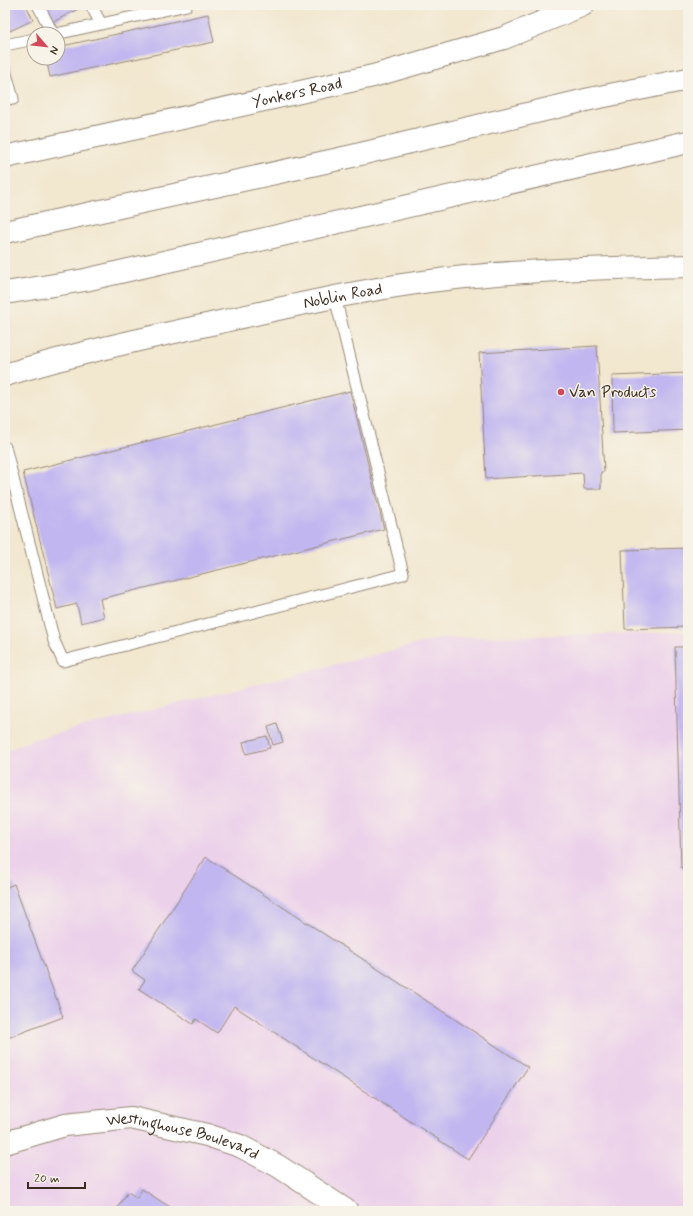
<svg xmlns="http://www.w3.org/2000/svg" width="693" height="1216" font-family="Mynerve,sans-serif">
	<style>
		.built { fill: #ecd1ea }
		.building { fill: #c1b6f0 }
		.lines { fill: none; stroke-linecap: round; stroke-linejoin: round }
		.lane-casing { stroke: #968876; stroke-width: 13 }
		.street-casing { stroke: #968876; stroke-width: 24 }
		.secondary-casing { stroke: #968876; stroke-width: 24 }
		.highway-casing { stroke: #968876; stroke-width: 24 }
		.lane { stroke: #fff; stroke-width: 11 }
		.street { stroke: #fff; stroke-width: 22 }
		.secondary { stroke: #fff; stroke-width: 22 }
		.highway { stroke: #fff; stroke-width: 22 }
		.poi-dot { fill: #d1495b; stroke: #f7f3e8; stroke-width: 1.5 }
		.labels { text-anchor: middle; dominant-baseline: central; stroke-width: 3; stroke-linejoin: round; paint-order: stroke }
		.street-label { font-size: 16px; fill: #3b2a1e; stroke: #f7f3e8 }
		.poi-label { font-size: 16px; fill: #3b2a1e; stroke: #f7f3e8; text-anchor: start }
	</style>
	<rect width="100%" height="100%" fill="#f7f3e8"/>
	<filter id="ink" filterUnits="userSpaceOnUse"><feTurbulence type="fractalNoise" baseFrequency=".025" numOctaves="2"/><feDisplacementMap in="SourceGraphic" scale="8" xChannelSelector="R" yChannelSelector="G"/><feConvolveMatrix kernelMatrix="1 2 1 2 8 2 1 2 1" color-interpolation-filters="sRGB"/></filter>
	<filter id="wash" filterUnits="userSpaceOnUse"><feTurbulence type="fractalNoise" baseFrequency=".012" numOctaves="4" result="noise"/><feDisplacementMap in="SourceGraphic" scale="16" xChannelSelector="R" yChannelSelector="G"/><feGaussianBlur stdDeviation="0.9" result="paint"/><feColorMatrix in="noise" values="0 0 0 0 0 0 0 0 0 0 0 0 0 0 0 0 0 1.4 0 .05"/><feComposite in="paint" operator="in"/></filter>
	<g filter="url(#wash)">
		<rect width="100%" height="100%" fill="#f2e7cf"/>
		<!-- built -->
		<path class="built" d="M688 632V1211H5V751L35 739 442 638Z"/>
		<g id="blocks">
			<!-- building -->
			<path class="building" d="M5 5H26L33 20 10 31 5 22Z
				M44 5H76L78 9 53 22Z
				M208 14 214 42 50 77 46 58H58V47Z
				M597 346 604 472H601V489H584L583 473 486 479 479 353Z
				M688 373V430L613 433 612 376Z
				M350 391 384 529 100 599 104 617 81 623 77 604 57 609 23 472Z
				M688 548V627L625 629 622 550Z
				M675 647H688V868H681Z
				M277 724 283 742 273 745 268 727Z
				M267 736 270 748 246 754 243 742Z
				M206 857 528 1067 468 1159 234 1006 217 1033 196 1019 193 1024 139 989 145 980 132 971Z
				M14 884 63 1017 5 1039V888Z
				M142 1189 176 1211H115L128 1192 137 1198Z"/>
		</g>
	</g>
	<g filter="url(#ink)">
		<use href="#blocks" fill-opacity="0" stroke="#968876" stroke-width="1"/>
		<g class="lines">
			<defs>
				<path id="lane" d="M38 5 53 34
					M91 5 101 24
					M56 34 187 5
					M5 45 34 39
					M5 70 13 99
					M5 447 54 641 63 661 403 574 335 297"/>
				<g id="street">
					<path id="s1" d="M5 1143 65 1125 131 1118 207 1135 240 1146 278 1166 347 1211"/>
				</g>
				<g id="secondary">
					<path id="s2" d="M5 157 373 76 504 38 583 5"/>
					<path id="s3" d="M5 375C73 354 142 339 211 324 299 304 386 284 475 276 546 269 617 268 688 266"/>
				</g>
				<path id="highway" d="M5 232 348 157 590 99 688 79
					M5 293 85 280 688 142"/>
			</defs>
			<!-- lane casing -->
			<use href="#lane" class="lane-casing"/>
			<!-- street casing -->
			<use href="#street" class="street-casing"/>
			<!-- secondary casing -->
			<use href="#secondary" class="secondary-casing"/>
			<!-- highway casing -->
			<use href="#highway" class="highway-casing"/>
			<!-- lane -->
			<use href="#lane" class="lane"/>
			<!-- street -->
			<use href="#street" class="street"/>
			<!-- secondary -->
			<use href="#secondary" class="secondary"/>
			<!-- highway -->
			<use href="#highway" class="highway"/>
		</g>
	</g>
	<!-- markers -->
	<circle class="poi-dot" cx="561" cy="392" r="4"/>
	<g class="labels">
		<!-- street labels -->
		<g class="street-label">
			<text stroke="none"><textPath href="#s2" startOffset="299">Yonkers Road</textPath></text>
			<text stroke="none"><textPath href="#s3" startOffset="347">Noblin Road</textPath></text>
			<text stroke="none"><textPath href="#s1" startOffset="183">Westinghouse Boulevard</textPath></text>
		</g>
		<!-- poi labels -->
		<g class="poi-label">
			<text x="569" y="392">Van Products</text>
		</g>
	</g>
	<!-- margin -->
	<rect width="693" height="1216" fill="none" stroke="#f7f3e8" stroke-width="20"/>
	<!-- north arrow -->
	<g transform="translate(46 46) rotate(118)"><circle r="19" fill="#f7f3e8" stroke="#aca397"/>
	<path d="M0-3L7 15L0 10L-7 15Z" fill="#d1495b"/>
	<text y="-6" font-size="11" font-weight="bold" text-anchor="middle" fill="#3b2a1e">N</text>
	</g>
	<!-- scale -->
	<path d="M28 1182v6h57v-6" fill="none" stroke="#3b2a1e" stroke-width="2"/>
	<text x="34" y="1182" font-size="12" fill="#3b2a1e" stroke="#f7f3e8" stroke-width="3" paint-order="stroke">20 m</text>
</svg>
